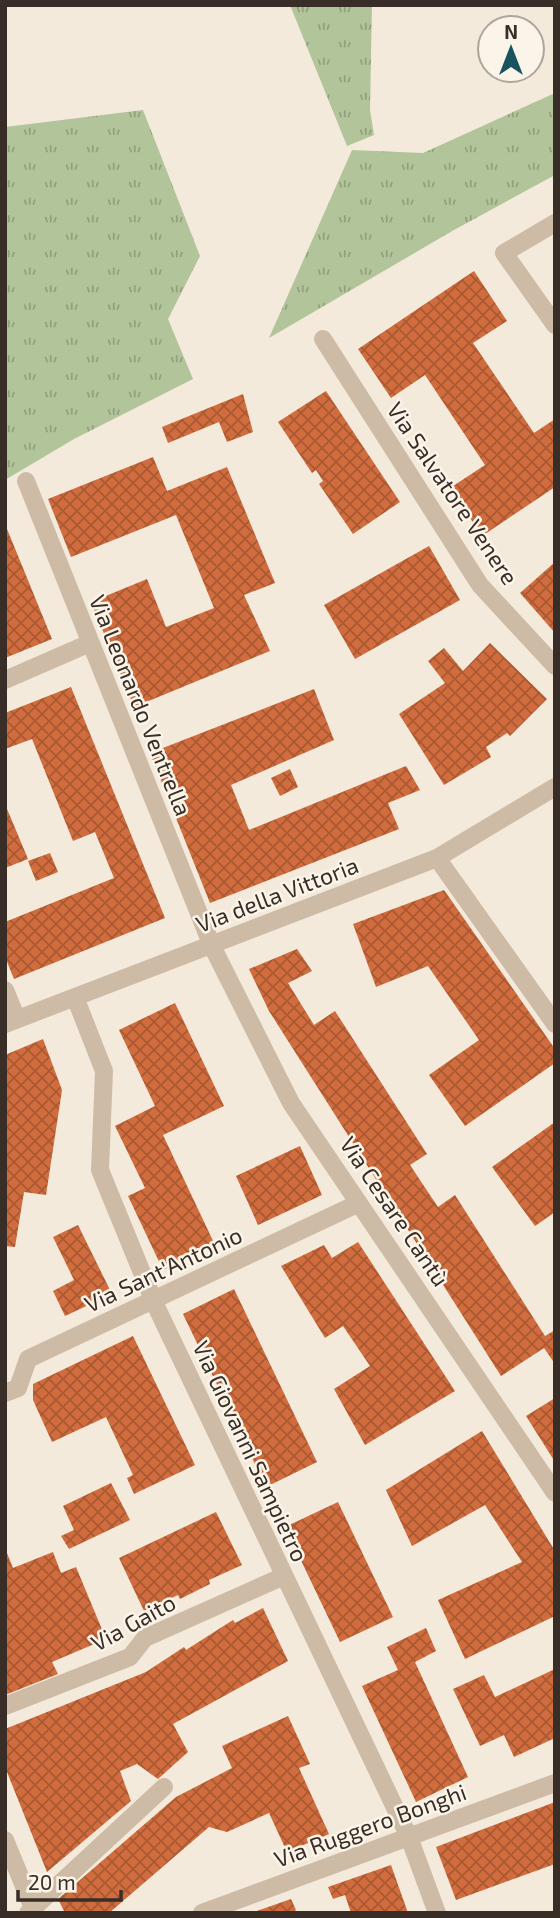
<svg xmlns="http://www.w3.org/2000/svg" width="560" height="1918" font-family="'Exo 2',sans-serif">
	<style>
		.grass { fill: url(#grass-tufts) }
		.building { fill: url(#building-cross-hatch) }
		.lines { fill: none; stroke-linecap: round; stroke-linejoin: round }
		.minor { stroke: #cdbba6; stroke-width: 18 }
		.tertiary { stroke: #cdbba6; stroke-width: 18 }
		.labels { text-anchor: middle; dominant-baseline: central; stroke-width: 5; stroke-linejoin: round; paint-order: stroke }
		.street-label { font-size: 23px; fill: #382e27; stroke: #fbf4e8 }
	</style>
	<defs>
		<pattern id="grass-tufts" width="24" height="20" patternUnits="userSpaceOnUse" patternTransform="scale(1.75)"><rect width="24" height="20" fill="#b2c499"/><path d="M3 7l-1-3M5 7V3M7 7l1-3M15 17l-1-3M17 17v-4M19 17l1-3" fill="none" stroke="#92a07d"/></pattern>
		<pattern id="building-cross-hatch" width="8" height="8" patternUnits="userSpaceOnUse" patternTransform="scale(1.75)"><rect width="8" height="8" fill="#d06c3d"/><path d="M0 0l8 8M0 8l8-8" fill="none" stroke="#aa5933"/></pattern>
	</defs>
	<rect width="100%" height="100%" fill="#f4eadb"/>
	<!-- grass -->
	<path class="grass" d="M290 5H372L370 110 374 135 347 146Z
		M555 93V175L454 230 269 338 352 150 423 153Z
		M143 110 200 256 168 319 193 379 74 439 5 480V127Z"/>
	<!-- building -->
	<path class="building" d="M474 271 507 321 473 343 534 433 555 419V487L482 536 450 488 485 465 425 375 391 398 358 349Z
		M326 391 400 502 353 534 319 484 323 481 316 470 312 473 278 422Z
		M243 394 253 432 227 442 219 422 168 443 162 427Z
		M153 457 167 491 227 467 275 583 244 595 270 651 134 707 91 602 147 579 166 627 214 608 176 515 71 557 48 499Z
		M5 524 52 639 5 658Z
		M429 546 460 600 355 659 324 605Z
		M555 562V633L520 593Z
		M490 643 547 699 510 736 507 733 486 747 491 757 444 785 399 714 445 683 428 661 444 648 463 671Z
		M71 687 165 918 14 979 5 957V922L114 878 95 832 73 841 32 739 5 749V713Z
		M314 689 334 740 231 785 249 830 406 766 420 790 388 803 399 829 210 903 150 753Z
		M290 769 298 787 280 796 271 778Z
		M5 804 28 859 5 868Z
		M50 853 58 872 36 881 28 861Z
		M444 890 555 1049V1063L465 1126 429 1075 479 1040 428 966 376 987 353 924Z
		M297 949 312 971 288 983 314 1025 335 1011 427 1154 410 1165 438 1207 455 1195 545 1336 555 1330V1364L544 1348 501 1376 269 1011 249 969Z
		M175 1003 224 1106 163 1135 215 1245 163 1270 128 1196 145 1188 115 1126 155 1106 119 1030Z
		M43 1039 62 1090 46 1195 24 1192 15 1247 5 1246V1055Z
		M555 1122V1212L535 1226 492 1167Z
		M300 1146 322 1195 258 1225 236 1176Z
		M78 1225 112 1294 65 1316 53 1291 74 1280 53 1237Z
		M358 1242 455 1391 365 1445 334 1389 370 1366 343 1326 325 1338 281 1266 324 1245 332 1258Z
		M234 1289 317 1462 266 1487 183 1314Z
		M133 1336 195 1465 134 1494 127 1478 133 1475 106 1417 52 1442 33 1400V1384Z
		M555 1398V1462L526 1416Z
		M482 1431 555 1551V1616L465 1659 438 1600 522 1562 485 1505 412 1546 386 1490Z
		M111 1483 130 1520 69 1549 61 1536 74 1530 63 1506Z
		M338 1502 393 1617 340 1642 285 1527Z
		M216 1512 242 1565 209 1580 210 1584 180 1599 178 1595 144 1611 119 1558Z
		M5 1548 13 1568 53 1552 61 1573 76 1567 106 1639 52 1662 58 1674 5 1695Z
		M263 1608 288 1661 173 1724 188 1752 158 1779 137 1764 120 1771 131 1801 47 1872 5 1767V1729L146 1672 184 1647 186 1650 233 1620 235 1623Z
		M426 1628 436 1651 415 1662 468 1777 416 1802 362 1686 398 1670 387 1647Z
		M555 1669V1738L514 1757 504 1735 480 1746 453 1689 484 1675 495 1697Z
		M288 1716 310 1764 299 1768 329 1834 287 1852 269 1813 227 1832 209 1827 109 1913H65L58 1899 176 1797 232 1768 222 1746Z
		M555 1802V1864L456 1900 436 1847Z
		M391 1865 408 1913H351L345 1895 333 1899 328 1887Z
		M291 1899 296 1910 292 1913H251Z"/>
	<g class="lines">
		<!-- minor -->
		<path class="minor" d="M555 223 504 253 555 325
			M323 339 480 585 555 666
			M26 481 212 946 291 1103 555 1493
			M5 680 90 643
			M437 858 555 1024
			M5 990 17 1019
			M75 997 104 1071 100 1170 154 1302 409 1837 437 1913
			M5 1024 437 858 555 787
			M5 1393 18 1388 28 1359 359 1203
			M5 1706 130 1657 145 1638 284 1576
			M28 1913 164 1787
			M202 1913 555 1783"/>
		<!-- tertiary -->
		<path class="tertiary" d="M5 1840 35 1913"/>
	</g>
	<g class="labels">
		<!-- street labels -->
		<g class="street-label">
			<text transform="translate(453 493) rotate(56)">Via Salvatore Venere</text>
			<text transform="translate(141 705) rotate(68)">Via Leonardo Ventrella</text>
			<text transform="translate(277 894) rotate(-21)">Via della Vittoria</text>
			<text transform="translate(395 1211) rotate(56)">Via Cesare Cantù</text>
			<text transform="translate(163 1269) rotate(-25)">Via Sant'Antonio</text>
			<text transform="translate(251 1451) rotate(65)">Via Giovanni Sampietro</text>
			<text transform="translate(133 1622) rotate(-29)">Via Gaito</text>
			<text transform="translate(370 1825) rotate(-20)">Via Ruggero Bonghi</text>
		</g>
	</g>
	<!-- border -->
	<rect width="560" height="1918" fill="none" stroke="#382e27" stroke-width="14"/>
	<!-- north arrow -->
	<g transform="translate(511 49)"><circle r="33" fill="#fbf4e8" stroke="#ada59b" stroke-width="2"/>
	<path d="M0-5L12 26L0 18L-12 26Z" fill="#19545e"/>
	<text y="-10" font-size="19" font-weight="bold" text-anchor="middle" fill="#382e27">N</text>
	</g>
	<!-- scale -->
	<path d="M18 1890v10h103v-10" fill="none" stroke="#382e27" stroke-width="3.5"/>
	<text x="28" y="1890" font-size="21" fill="#382e27" stroke="#fbf4e8" stroke-width="5" paint-order="stroke">20 m</text>
</svg>
